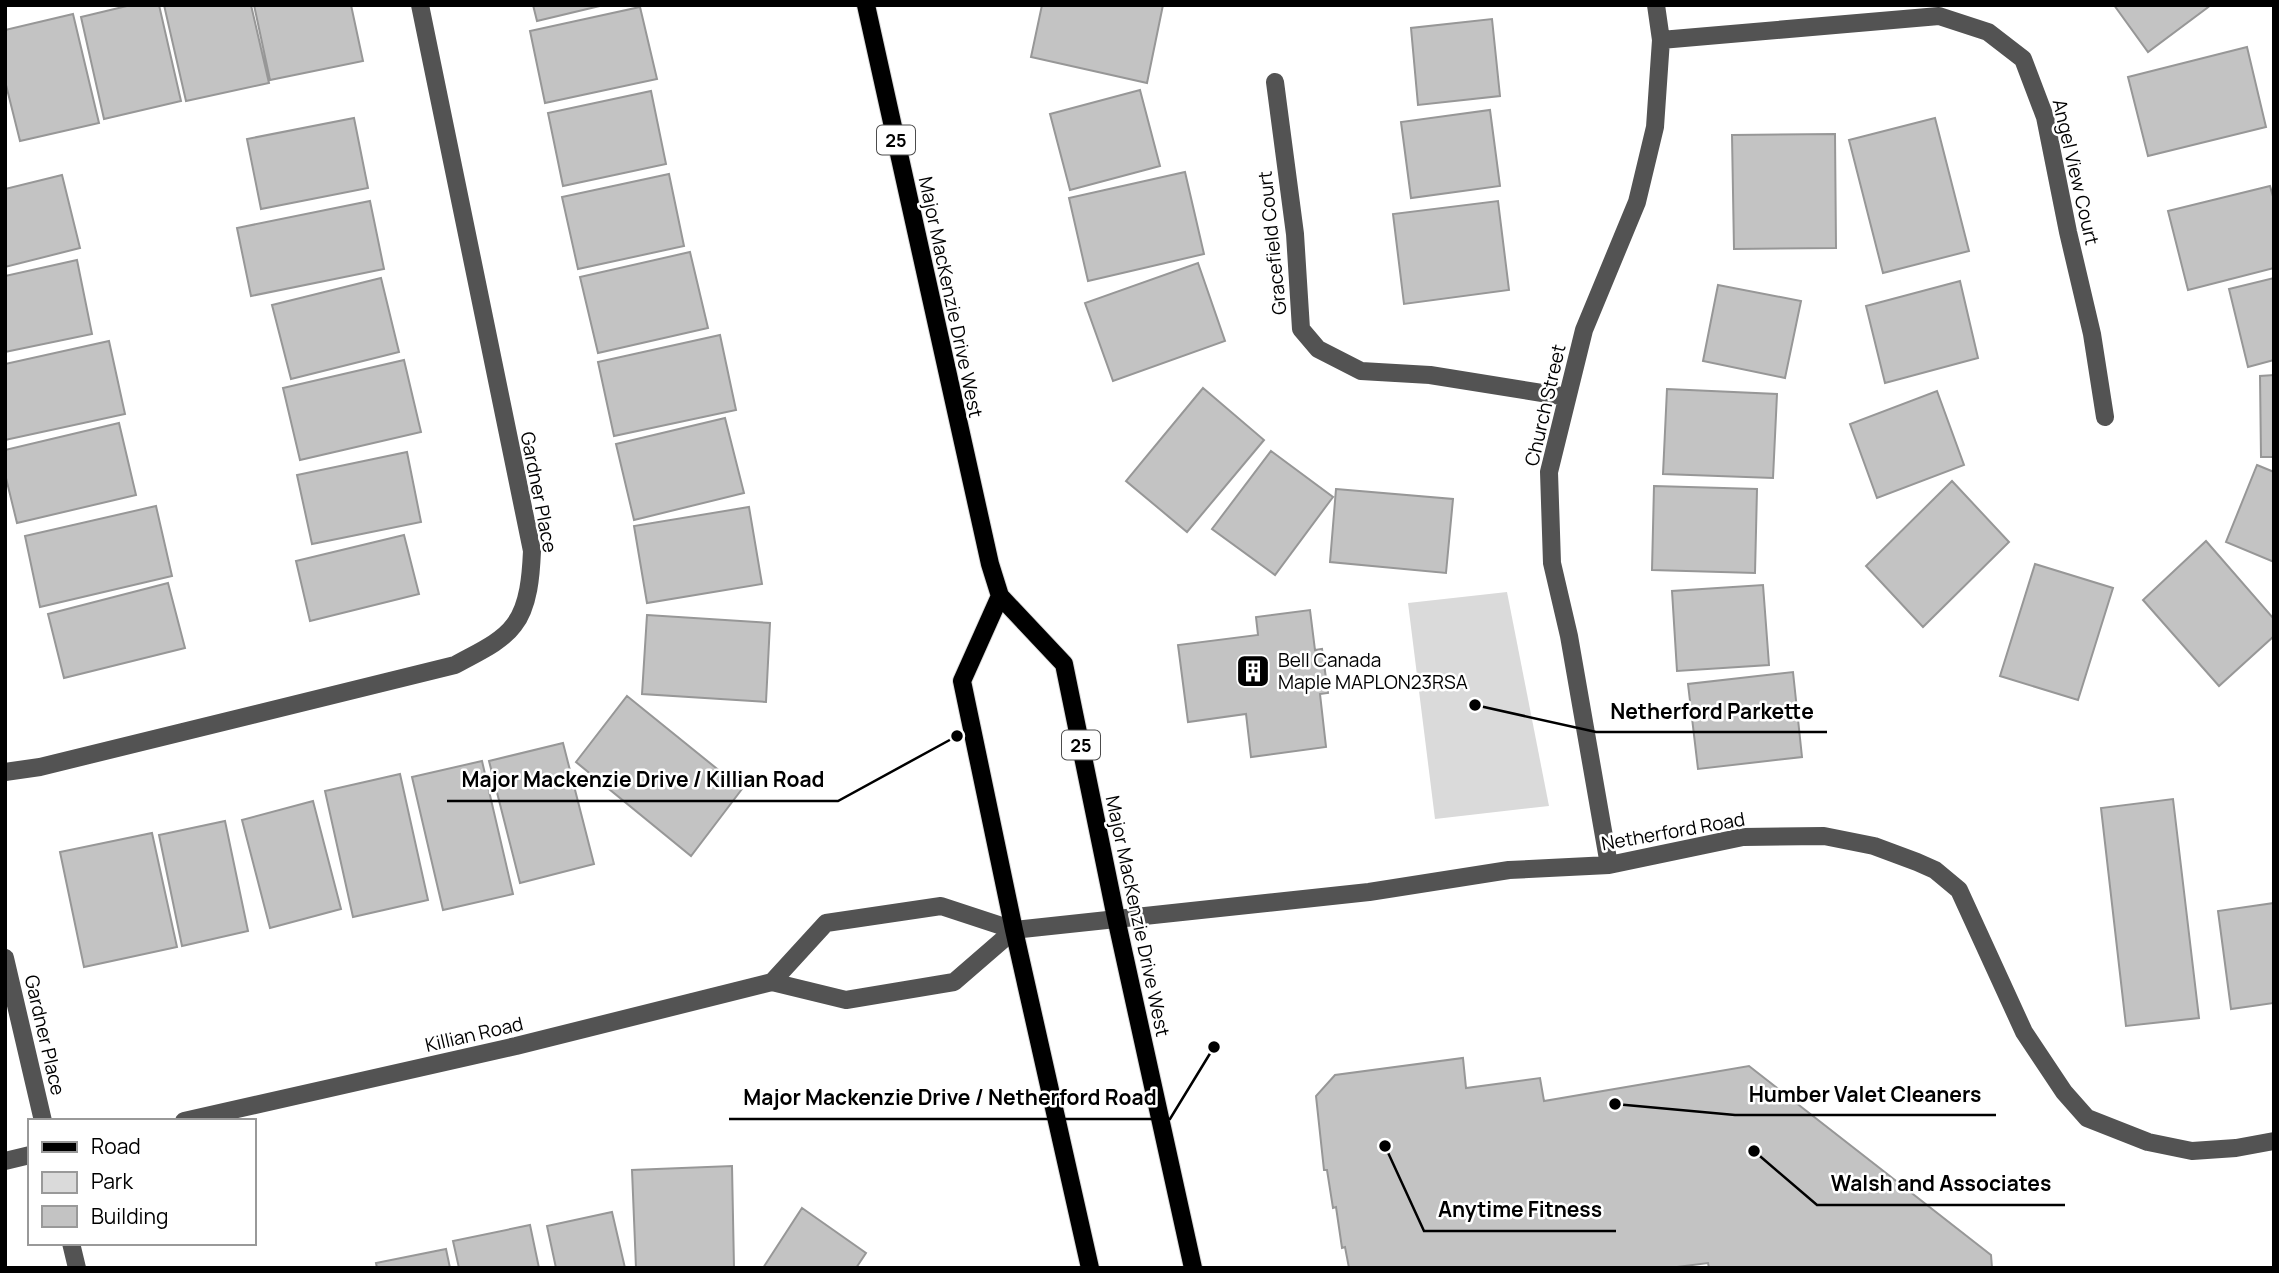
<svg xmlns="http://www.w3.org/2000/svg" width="2279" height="1273" font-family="Manrope,sans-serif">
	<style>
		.green { fill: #dadada }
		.building { fill: #c3c3c3; stroke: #979797; stroke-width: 2 }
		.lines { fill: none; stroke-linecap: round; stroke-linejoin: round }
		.major-casing { stroke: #dbdbdb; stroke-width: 20 }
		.minor { stroke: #535353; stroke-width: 18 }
		.major { stroke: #000; stroke-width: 18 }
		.labels { text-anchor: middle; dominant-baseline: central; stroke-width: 5; stroke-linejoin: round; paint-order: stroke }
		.shield { fill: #fff; stroke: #4c4c4c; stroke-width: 2 }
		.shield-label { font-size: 18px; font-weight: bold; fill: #000 }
		.street-label { font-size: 19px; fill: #000; stroke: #fff }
		.poi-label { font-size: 19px; fill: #000; stroke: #fff; text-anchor: start }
		.leader { fill: none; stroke: #000; stroke-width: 2.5 }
		.callout-dot { fill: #000; stroke: #fff; stroke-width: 2.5 }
		.callout-label { font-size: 21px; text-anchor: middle; font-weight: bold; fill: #000; stroke: #fff; stroke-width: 5; stroke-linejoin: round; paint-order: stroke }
	</style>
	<rect width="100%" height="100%" fill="#fff"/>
	<path class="green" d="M 1507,592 L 1549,806 L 1435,819 L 1408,603 Z"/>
	<path class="building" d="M 131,5 L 159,5 L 181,101 L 104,119 L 81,17 Z
		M 164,5 L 251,5 L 269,83 L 186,101 Z
		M 254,5 L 351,5 L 363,61 L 270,80 Z
		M 533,5 L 604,5 L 537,21 Z
		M 1042,5 L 1163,5 L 1147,83 L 1031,57 Z
		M 2114,5 L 2211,5 L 2148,52 Z
		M 640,7 L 657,79 L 545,103 L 530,31 Z
		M 73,14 L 99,123 L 20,141 L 5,81 L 5,30 Z
		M 1492,19 L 1500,96 L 1418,105 L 1411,28 Z
		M 2247,47 L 2266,127 L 2148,156 L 2128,77 Z
		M 1140,90 L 1160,166 L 1070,190 L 1050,114 Z
		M 651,91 L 666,164 L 563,186 L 548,113 Z
		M 1490,110 L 1500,186 L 1411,198 L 1401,122 Z
		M 354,118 L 368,188 L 261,209 L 247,139 Z
		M 1935,118 L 1969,251 L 1883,273 L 1849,140 Z
		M 1835,134 L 1836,248 L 1734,249 L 1732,135 Z
		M 1185,172 L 1204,254 L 1088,281 L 1069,198 Z
		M 669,174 L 684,246 L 578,269 L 562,197 Z
		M 62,175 L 80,248 L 5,267 L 5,189 Z
		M 2270,186 L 2274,200 L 2274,268 L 2188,290 L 2168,211 Z
		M 370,201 L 384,269 L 251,296 L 237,228 Z
		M 1498,201 L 1509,290 L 1404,304 L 1393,214 Z
		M 690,252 L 708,328 L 598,353 L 580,277 Z
		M 77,260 L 92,334 L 5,352 L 5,276 Z
		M 1198,263 L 1225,341 L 1113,381 L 1085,303 Z
		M 381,278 L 399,352 L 291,379 L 272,305 Z
		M 2274,278 L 2274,360 L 2248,367 L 2229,289 Z
		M 1960,281 L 1978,358 L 1885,383 L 1866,306 Z
		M 1718,285 L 1801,301 L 1785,378 L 1703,361 Z
		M 720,335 L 736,410 L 614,436 L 598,362 Z
		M 109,341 L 125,414 L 5,440 L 5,364 Z
		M 404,360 L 421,432 L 300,460 L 283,388 Z
		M 2274,375 L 2274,457 L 2261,457 L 2260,376 Z
		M 1203,388 L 1264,440 L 1187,532 L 1126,481 Z
		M 1667,389 L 1777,394 L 1773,478 L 1663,474 Z
		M 1937,391 L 1964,465 L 1877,498 L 1850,424 Z
		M 725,418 L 744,493 L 634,520 L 616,444 Z
		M 119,423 L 136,495 L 17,523 L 5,474 L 5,450 Z
		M 1271,451 L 1333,497 L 1275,575 L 1212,529 Z
		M 407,452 L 421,522 L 312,544 L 297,475 Z
		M 2257,465 L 2274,472 L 2274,562 L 2226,542 Z
		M 1952,481 L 2009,542 L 1923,627 L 1866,566 Z
		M 1654,486 L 1757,489 L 1755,573 L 1652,570 Z
		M 1336,489 L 1453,499 L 1446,573 L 1330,562 Z
		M 156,506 L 172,576 L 40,607 L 25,536 Z
		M 749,507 L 762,584 L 647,603 L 634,526 Z
		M 404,535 L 419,594 L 310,621 L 296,561 Z
		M 2206,541 L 2274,619 L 2274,636 L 2219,686 L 2143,600 Z
		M 2035,564 L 2113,588 L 2078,700 L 2000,676 Z
		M 168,583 L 185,648 L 64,678 L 48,614 Z
		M 1763,585 L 1769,665 L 1677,671 L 1672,591 Z
		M 1310,610 L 1315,650 L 1322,649 L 1328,693 L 1320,694 L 1326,747 L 1251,757 L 1246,714 L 1188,722 L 1178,645 L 1258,635 L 1256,617 Z
		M 647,615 L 770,623 L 766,702 L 642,694 Z
		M 1793,672 L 1802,757 L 1698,769 L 1688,684 Z
		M 627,696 L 742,789 L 691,856 L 576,762 Z
		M 563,743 L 594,864 L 520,883 L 489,761 Z
		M 482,761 L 513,894 L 443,910 L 412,777 Z
		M 400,774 L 428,900 L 353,917 L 325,791 Z
		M 2173,799 L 2199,1018 L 2126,1026 L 2101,808 Z
		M 313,801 L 341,909 L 270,928 L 242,820 Z
		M 225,821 L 248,931 L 182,946 L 159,835 Z
		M 152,833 L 177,947 L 84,967 L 60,852 Z
		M 2274,903 L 2274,1003 L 2231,1009 L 2218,911 Z
		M 1463,1058 L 1466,1088 L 1540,1078 L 1544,1101 L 1749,1066 L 1991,1255 L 1992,1268 L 1709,1268 L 1708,1263 L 1669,1268 L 1349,1268 L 1345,1247 L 1342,1248 L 1336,1207 L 1333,1208 L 1327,1170 L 1324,1170 L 1316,1096 L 1335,1075 Z
		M 732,1166 L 734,1268 L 636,1268 L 632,1170 Z
		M 802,1208 L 866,1253 L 856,1268 L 763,1268 Z
		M 612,1212 L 625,1268 L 556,1268 L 547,1226 Z
		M 530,1225 L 539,1268 L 459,1268 L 453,1241 Z
		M 446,1249 L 450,1268 L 377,1268 L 376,1263 Z"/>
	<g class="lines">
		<g class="major-casing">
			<path id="major" d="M 866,5 L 990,564 L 1000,596 L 1064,664 L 1116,918 L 1193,1268
				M 1000,596 L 962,681 L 1014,930 L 1090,1268"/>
		</g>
		<path class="minor" d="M 1661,40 L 1939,16 L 1988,32 L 2023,59 L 2045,117 L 2068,232 L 2092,334 L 2105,417
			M 1275,82 L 1295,234 L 1301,329 L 1318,349 L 1361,371 L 1430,375 L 1567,397
			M 5,772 L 40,767 L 455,665 C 474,654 501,643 514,625 C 529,606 531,574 532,551 L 420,5
			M 1609,865 L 1569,636 L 1552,563 L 1549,472 L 1584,330 L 1637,202 L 1655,127 L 1661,40 L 1656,5
			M 5,958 L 43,1121
			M 772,982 L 826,923 L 941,906 L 1014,930 L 1369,892 L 1509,870 L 1609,865 L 1743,837 L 1824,836 L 1874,846 L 1917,862 L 1935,870 L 1959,890 L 2024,1032 L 2064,1092 L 2087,1118 L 2148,1142 L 2192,1151 L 2236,1148 L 2274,1141
			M 184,1121 L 516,1046 L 772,982 L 846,1000 L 954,982 L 1014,930
			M 5,1161 L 30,1155
			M 71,1243 L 77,1268"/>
		<use href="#major" class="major"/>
	</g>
	<defs>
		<g id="building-square" transform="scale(1.75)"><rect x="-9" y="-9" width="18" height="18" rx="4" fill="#000" stroke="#fff"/><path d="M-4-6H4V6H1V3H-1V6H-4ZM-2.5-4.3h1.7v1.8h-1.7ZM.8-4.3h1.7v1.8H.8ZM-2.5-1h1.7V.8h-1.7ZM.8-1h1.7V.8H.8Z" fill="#fff"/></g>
	</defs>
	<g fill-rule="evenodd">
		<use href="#building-square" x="1253" y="671"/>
	</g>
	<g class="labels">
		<g class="shield">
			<rect x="877" y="125.5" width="38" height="29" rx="5"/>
			<rect x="1062" y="730.5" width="38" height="29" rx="5"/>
		</g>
		<g class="shield-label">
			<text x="896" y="140">25</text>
			<text x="1081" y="745">25</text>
		</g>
		<g class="street-label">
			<text transform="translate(2076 172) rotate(77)">Angel View Court</text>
			<text transform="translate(1272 243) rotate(-96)">Gracefield Court</text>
			<text transform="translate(951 297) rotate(78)">Major MacKenzie Drive West</text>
			<text transform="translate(1545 405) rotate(-77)">Church Street</text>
			<text transform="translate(539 492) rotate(79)">Gardner Place</text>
			<text transform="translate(1673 831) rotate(-10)">Netherford Road</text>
			<text transform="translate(1138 916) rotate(78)">Major MacKenzie Drive West</text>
			<text transform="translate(474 1034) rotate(-13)">Killian Road</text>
			<text transform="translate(45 1035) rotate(77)">Gardner Place</text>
		</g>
		<g class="poi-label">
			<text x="1278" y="660">Bell Canada<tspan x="1278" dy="22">Maple MAPLON23RSA</tspan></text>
		</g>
	</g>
	<path class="leader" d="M1475 705L1596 732H1827M957 736L838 801H447M1615 1104L1735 1115H1996M1214 1047L1170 1119H729M1754 1151L1817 1205H2065M1385 1146L1424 1231H1616"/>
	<g class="callout-dot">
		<circle cx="1475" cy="705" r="7"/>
		<circle cx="957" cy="736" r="7"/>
		<circle cx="1615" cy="1104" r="7"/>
		<circle cx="1214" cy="1047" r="7"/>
		<circle cx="1754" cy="1151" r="7"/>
		<circle cx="1385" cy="1146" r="7"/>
	</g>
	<g class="callout-label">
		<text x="1712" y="719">Netherford Parkette</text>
		<text x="643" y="787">Major Mackenzie Drive / Killian Road</text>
		<text x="1865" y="1102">Humber Valet Cleaners</text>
		<text x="950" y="1105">Major Mackenzie Drive / Netherford Road</text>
		<text x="1941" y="1191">Walsh and Associates</text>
		<text x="1520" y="1217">Anytime Fitness</text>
	</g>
	<rect width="2279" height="1273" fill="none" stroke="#000000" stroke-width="14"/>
	<rect x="28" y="1119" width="228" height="126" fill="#ffffff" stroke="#999999" stroke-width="2"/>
	<rect x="42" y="1142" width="35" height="10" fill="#000000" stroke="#999999" stroke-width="2"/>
	<text x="91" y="1154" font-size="21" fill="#000000">Road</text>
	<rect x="42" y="1172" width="35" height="21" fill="#dadada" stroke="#999999" stroke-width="2"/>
	<text x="91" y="1189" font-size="21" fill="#000000">Park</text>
	<rect x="42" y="1206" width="35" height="21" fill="#c3c3c3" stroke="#999999" stroke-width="2"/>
	<text x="91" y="1224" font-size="21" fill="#000000">Building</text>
</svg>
